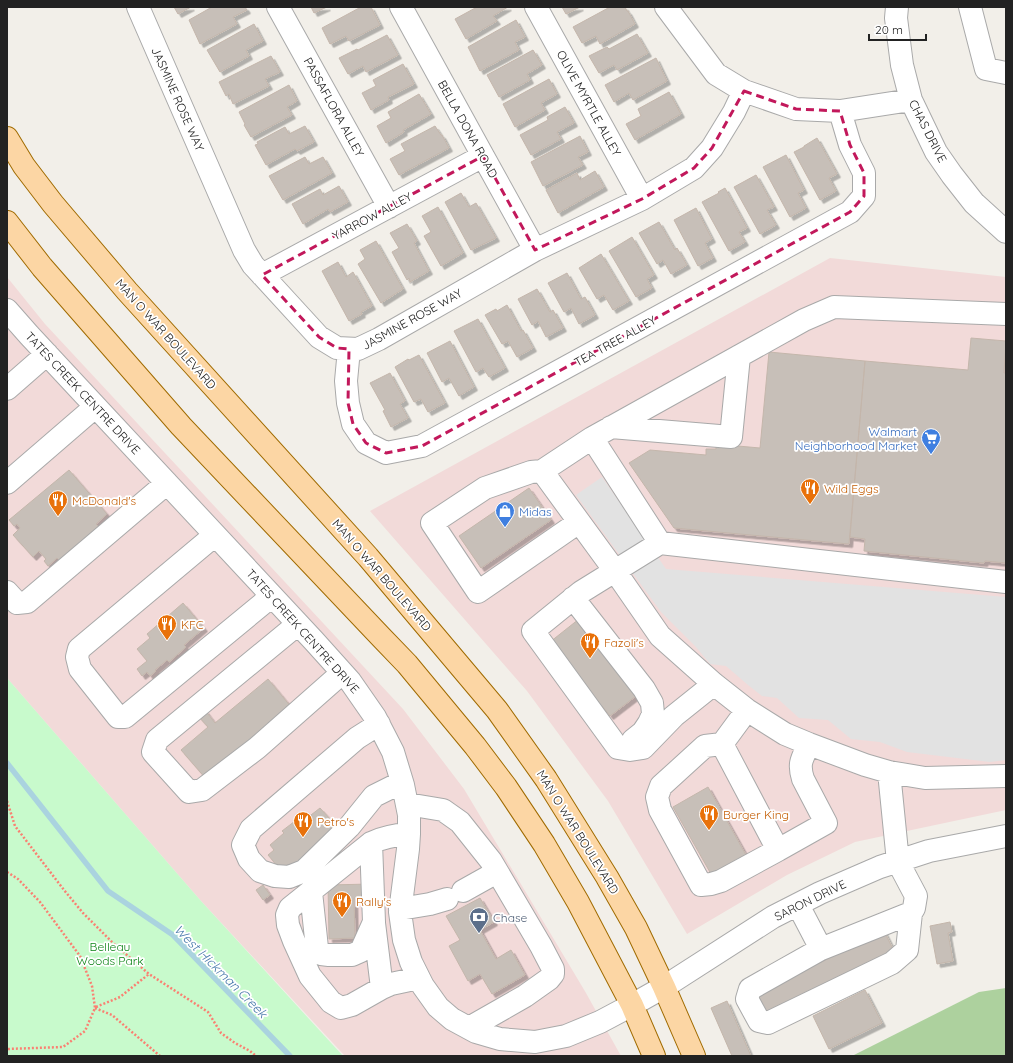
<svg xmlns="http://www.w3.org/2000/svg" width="1013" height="1063" font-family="Quicksand,sans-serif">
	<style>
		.commercial { fill: #f2dad9 }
		.forest { fill: #add19e }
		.park { fill: #c8facc }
		.parking { fill: #e2e2e2 }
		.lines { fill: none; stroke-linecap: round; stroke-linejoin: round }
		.stream { stroke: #aad3df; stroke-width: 5.5 }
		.building { fill: #c7bfb8; stroke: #c4b6ab; filter: url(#shadow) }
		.minor-casing { stroke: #a9a9a9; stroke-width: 24 }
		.major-casing { stroke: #a06b00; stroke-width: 24 }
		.path { stroke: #fa8072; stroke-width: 2.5; stroke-dasharray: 2 2; stroke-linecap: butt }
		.minor { stroke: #fff; stroke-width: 22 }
		.major { stroke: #fcd6a4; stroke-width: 22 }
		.marked { fill: none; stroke: #c2185b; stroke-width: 3; stroke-dasharray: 8 5; stroke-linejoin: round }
		.labels { text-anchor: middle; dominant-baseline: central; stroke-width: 3.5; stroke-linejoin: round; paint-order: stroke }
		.street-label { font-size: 12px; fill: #222; stroke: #fff }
		.shop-label { font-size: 12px; fill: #366cbe; stroke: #fff; text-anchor: end }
		.food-label { font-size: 12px; fill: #c56008; stroke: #fff; text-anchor: start }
		.service-label { font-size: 12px; fill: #4e5e75; stroke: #fff; text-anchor: start }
		.park-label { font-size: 12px; fill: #0c8416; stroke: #fff }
		.water-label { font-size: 13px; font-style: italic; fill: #4a7aab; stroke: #fff }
	</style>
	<defs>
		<filter id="shadow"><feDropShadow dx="3.5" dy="3.5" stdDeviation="0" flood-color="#0004"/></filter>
	</defs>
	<rect width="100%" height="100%" fill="#f2efe9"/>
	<path class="commercial" d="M 830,258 L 1006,277 L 1006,810 L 855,842 L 787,875 L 687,934 L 608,801 L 527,691 L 370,511 Z
		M 7,277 L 45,324 L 403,709 L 464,789 L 586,993 L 621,1056 L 345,1056 L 201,901 L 7,678 Z"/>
	<path class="forest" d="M 1006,988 L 1006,1056 L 852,1056 L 979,992 Z"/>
	<path class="park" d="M 7,678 L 201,901 L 343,1056 L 7,1056 Z"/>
	<path class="parking" d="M 602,477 L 666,569 L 1006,597 L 1006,760 L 990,762 L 907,752 L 880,742 L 851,739 L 828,720 L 799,718 L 777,698 L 762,696 L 748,685 L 726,666 L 710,664 L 696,647 L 661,612 L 576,495 Z"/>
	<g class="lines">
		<path class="stream" d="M 7,763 L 108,891 L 173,935 L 290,1056"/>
	</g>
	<path class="building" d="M 174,7 L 191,7 L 178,14 Z
		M 212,7 L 245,7 L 247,10 L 233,17 L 237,24 L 200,44 L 189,20 Z
		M 311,7 L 327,7 L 314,13 Z
		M 361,7 L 371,7 L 380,25 L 349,41 L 346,36 L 330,44 L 322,28 Z
		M 477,7 L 508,7 L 493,16 L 497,21 L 466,39 L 455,19 Z
		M 562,7 L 580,7 L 566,14 Z
		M 610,7 L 625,7 L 627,11 L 628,11 L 635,24 L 600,44 L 596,36 L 582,43 L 573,27 Z
		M 516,20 L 525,37 L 515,42 L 519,50 L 480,71 L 468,47 Z
		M 254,24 L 263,41 L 246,50 L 249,56 L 220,72 L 207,50 Z
		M 637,34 L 648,53 L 617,70 L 614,65 L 599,73 L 589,56 L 607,47 L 609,49 Z
		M 387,35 L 398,55 L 366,72 L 363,66 L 348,74 L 339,58 L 357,49 L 358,50 Z
		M 533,50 L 542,65 L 527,74 L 530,80 L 499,97 L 487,75 Z
		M 271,56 L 280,72 L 265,79 L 269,86 L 233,104 L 229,94 L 226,96 L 219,82 Z
		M 656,58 L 667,81 L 633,100 L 629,93 L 614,102 L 605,85 Z
		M 403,64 L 414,84 L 388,97 L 389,100 L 371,110 L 362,93 L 376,86 L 373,80 Z
		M 549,79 L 557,94 L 541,103 L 545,110 L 515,127 L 503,104 Z
		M 289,85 L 297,101 L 287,107 L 292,115 L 251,137 L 244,125 L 245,124 L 239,112 Z
		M 669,92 L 681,114 L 635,140 L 626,124 L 641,116 L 638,109 Z
		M 419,94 L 431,114 L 403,130 L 404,132 L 386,143 L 377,126 L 391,118 L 388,112 Z
		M 565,107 L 574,123 L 557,132 L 561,139 L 531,155 L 520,135 L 548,120 L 547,117 Z
		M 305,126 L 314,142 L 297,151 L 295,149 L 266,165 L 255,145 L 258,144 L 257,142 L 285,127 L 289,134 Z
		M 435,126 L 441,135 L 442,135 L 449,148 L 399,175 L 390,159 L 405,151 L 401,144 Z
		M 580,136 L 588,152 L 578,157 L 583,165 L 543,186 L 531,162 Z
		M 817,138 L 837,174 L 829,178 L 836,191 L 820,200 L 794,152 L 804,147 L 804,146 Z
		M 786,155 L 804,190 L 798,193 L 806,208 L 790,217 L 763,167 Z
		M 305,157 L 309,164 L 323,157 L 332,173 L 283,200 L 269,176 Z
		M 595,171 L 604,187 L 558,213 L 546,190 L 577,173 L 580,180 Z
		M 756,175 L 774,207 L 767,210 L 776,225 L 760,234 L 734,187 Z
		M 339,186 L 348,202 L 330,212 L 328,209 L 303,224 L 292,204 L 320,189 L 323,195 Z
		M 725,188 L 747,228 L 739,232 L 745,242 L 729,251 L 702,202 L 719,193 L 718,192 Z
		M 461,193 L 469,207 L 476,203 L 496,238 L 471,250 L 445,202 Z
		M 438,207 L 463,253 L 441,266 L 424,236 L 431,232 L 422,216 Z
		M 696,208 L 712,239 L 705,243 L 713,258 L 698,266 L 674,220 Z
		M 659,222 L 675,250 L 677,248 L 687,265 L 671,274 L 663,260 L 657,264 L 639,233 Z
		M 407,224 L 417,241 L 414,243 L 429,271 L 410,282 L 409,278 L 407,280 L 392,252 L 399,248 L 390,233 Z
		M 632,237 L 654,275 L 647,279 L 652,288 L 636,297 L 609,251 Z
		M 376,241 L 403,289 L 381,303 L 358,264 L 365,259 L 360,250 Z
		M 601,254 L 629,301 L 613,310 L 604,295 L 597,299 L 579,268 Z
		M 338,262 L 346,277 L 353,272 L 372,306 L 361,312 L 362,314 L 349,321 L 322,271 Z
		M 567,273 L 581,299 L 585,297 L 595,315 L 579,324 L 571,308 L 564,312 L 548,283 Z
		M 537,289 L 550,312 L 553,310 L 563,328 L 546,337 L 538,321 L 532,325 L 518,299 Z
		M 507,305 L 521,331 L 523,330 L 533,348 L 517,357 L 508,341 L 502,344 L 485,315 L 496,309 L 497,311 Z
		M 478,319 L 505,368 L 489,377 L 483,368 L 476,372 L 454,331 Z
		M 971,338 L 1006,341 L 1004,373 L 1006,373 L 1006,563 L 985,561 L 984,563 L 864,551 L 865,539 L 850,537 L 865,361 L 968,370 Z
		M 450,341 L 474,387 L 459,396 L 449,378 L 442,382 L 427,353 Z
		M 769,352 L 865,361 L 849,544 L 674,528 L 629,463 L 650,450 L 706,455 L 706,449 L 716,449 L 716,444 L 760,448 Z
		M 419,355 L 445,403 L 428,412 L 421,399 L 414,402 L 395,367 L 408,359 L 409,360 Z
		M 390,373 L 405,401 L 400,404 L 408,418 L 391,427 L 383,411 L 385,410 L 370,383 Z
		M 69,470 L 107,514 L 96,524 L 99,527 L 59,560 L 57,558 L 48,566 L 44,561 L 46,559 L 39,551 L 33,557 L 13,535 L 20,528 L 17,524 L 14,526 L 9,520 Z
		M 529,488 L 551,520 L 481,568 L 459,536 Z
		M 183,603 L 204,628 L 184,645 L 186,647 L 169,662 L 167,660 L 155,670 L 156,671 L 150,676 L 147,672 L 142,676 L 137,669 L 147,661 L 137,649 L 150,638 L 147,634 Z
		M 579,619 L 636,696 L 610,716 L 602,706 L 601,707 L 550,642 Z
		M 268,679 L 292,708 L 207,780 L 181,750 L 208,727 L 198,716 L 205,710 L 215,723 Z
		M 708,787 L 746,855 L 711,874 L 673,807 Z
		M 320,808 L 341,831 L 291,871 L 283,873 L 268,855 L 274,850 L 270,845 L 284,833 L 282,831 L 295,821 L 298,825 Z
		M 370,884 L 370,897 L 354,898 L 355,938 L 329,939 L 328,885 Z
		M 263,885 L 270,895 L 263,900 L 256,890 Z
		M 480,898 L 494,922 L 480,930 L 496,959 L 511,950 L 525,975 L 492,994 L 480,974 L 468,981 L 449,946 L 460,940 L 446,916 Z
		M 950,922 L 952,932 L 948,933 L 953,961 L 937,964 L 930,926 Z
		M 884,931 L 894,951 L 761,1017 L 751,997 Z
		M 865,990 L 882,1023 L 829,1049 L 813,1016 Z
		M 727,1001 L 751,1056 L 732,1056 L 711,1008 Z"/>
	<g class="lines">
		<g class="minor-casing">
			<path id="minor" d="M 138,7 L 244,250 L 253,265 L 319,337 L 337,348 L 358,349 L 379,339 L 535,250 L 642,199 L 694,168 L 712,148 L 734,112 L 744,91
				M 278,7 L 389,207
				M 401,7 L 483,156 L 535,250
				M 536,7 L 642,199
				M 666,7 L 716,74 L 744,91 L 796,109 L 840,111 L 911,100
				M 897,7 L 896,18 L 902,65 L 911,100 L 936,152 L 952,175 L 974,203 L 1006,232
				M 970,7 L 986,69 L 1006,73
				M 262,275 L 483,156
				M 7,310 L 29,335 L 314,641 L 350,681 L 375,717 L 393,752 L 403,785 L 409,815 L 409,834 L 408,849 L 400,912 L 404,940 L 411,962 L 423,986 L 438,1007 L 452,1019 L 476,1032 L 500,1039 L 535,1042 L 566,1036 L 600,1022 L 632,1005 L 664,987 L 773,917 L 820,893 L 880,867 L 929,851 L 1006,836
				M 349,349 L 346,381 L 348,403 L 353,424 L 366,443 L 386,453 L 422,446 L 850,212 L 864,196 L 864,173 L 850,145 L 840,111
				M 7,389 L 47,354
				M 611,427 L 731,437 L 739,356
				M 592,438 L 660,543 L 1006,582
				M 542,471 L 592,438 L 804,320 L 834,307 L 1006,314
				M 7,483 L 95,407
				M 579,522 L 478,592 L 432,523 L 485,488 L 531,472 L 542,471 L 615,571 L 660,636 L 714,684 L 747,710 L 785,734 L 809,744 L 865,765 L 889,772 L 925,778 L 1006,776
				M 215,535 L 79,649 L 77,657 L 80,669 L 118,717 L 125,717 L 272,596
				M 660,543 L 581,592 L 533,631 L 618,748 L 630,750 L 643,748 L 674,716 L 714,684
				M 7,592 L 17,603 L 27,602 L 167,483
				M 573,598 L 644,689 L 652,703 L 653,714 L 649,723 L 643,732 L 633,740
				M 298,624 L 157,740 L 153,752 L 189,792 L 202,790 L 257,748 L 342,673
				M 747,710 L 722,744 L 778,850 L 826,823 L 803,779 C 798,763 802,759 809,744
				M 379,724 L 357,738 L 251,829 L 243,845 L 249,859 L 260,871 L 275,876 L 289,877 L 304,871 L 349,827 L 374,796 L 402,782
				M 722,744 L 705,746 L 661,786 L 657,797 L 660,810 L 701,885 L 711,884 L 721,881 L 778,850
				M 407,804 L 443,810 L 460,822 L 491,861 L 541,946 L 553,969 L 553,974 L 549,979 L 525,996 L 469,1028
				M 409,834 C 395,835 383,837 371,843 L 290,908 L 287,915 L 288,925 L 294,941 L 310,976 L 331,1002 L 341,1008 L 352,1005 L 382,988 L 391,984 L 419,978
				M 463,891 L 497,872
				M 311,892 L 317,948 L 321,954 L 329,955 L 352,955 L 361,951 L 374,922 L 371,843
				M 798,905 L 821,949 L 911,913 L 914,908 L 916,896 L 898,862 L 889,772
				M 400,909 L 430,904 L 447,899
				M 374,923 L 382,988
				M 821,949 L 750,989 L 747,999 L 759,1021 L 768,1023 L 892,963 L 907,950 L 911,913"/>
		</g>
		<g class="major-casing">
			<path id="major" d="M 7,138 L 24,166 L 53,204 L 127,291 L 368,557 L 497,710 L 546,779 L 607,877 L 636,928 L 664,987 L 694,1056
				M 7,222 L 42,267 L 181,426 L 381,637 L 407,664 L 475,746 L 506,787 L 544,844 L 578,902 L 632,1005 L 654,1056"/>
		</g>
		<path class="path" d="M 7,801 L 15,826 L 64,890 L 83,913 L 113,943 L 149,974 L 208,1012 L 221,1033 L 235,1043 L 250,1051 L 256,1056
			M 7,872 L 18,879 L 40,902 L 80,956 L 92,986 L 95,1008 L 85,1031 L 63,1047 L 7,1049
			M 96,1007 L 120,997 L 149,974
			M 95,1008 L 112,1015 L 160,1056"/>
		<use href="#minor" class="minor"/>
		<use href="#major" class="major"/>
	</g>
	<path class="marked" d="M 744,91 L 796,109 L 840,111 L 850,145 L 864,173 L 864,196 L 850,212 L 422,446 L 386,453 L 366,443 L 353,424 L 348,403 L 349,349 L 337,348 L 319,337 L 262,275 L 483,156 L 535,250 L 642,199 L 694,168 L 712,148 Z"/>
	<defs>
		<g id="supermarket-pin" transform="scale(1)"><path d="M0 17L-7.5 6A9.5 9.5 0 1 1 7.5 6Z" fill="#3f7fe0" stroke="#fff"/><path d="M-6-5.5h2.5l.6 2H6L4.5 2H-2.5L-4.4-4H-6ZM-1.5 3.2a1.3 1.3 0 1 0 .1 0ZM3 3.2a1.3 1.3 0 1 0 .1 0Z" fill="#fff"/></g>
		<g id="restaurant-pin" transform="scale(1)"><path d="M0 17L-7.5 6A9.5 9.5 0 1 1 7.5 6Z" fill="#e8710a" stroke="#fff"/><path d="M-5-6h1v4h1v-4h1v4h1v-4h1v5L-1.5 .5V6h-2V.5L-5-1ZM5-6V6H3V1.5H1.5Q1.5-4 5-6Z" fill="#fff"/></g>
		<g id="shop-pin" transform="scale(1)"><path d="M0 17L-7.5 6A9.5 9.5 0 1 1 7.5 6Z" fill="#3f7fe0" stroke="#fff"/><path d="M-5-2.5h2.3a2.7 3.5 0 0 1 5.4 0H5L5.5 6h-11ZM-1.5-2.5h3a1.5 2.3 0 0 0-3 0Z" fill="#fff"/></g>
		<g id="bank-pin" transform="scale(1)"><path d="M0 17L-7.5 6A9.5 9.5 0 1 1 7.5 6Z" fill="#5c6f8a" stroke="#fff"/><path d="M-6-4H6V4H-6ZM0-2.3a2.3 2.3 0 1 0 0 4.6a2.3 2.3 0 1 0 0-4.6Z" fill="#fff"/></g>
	</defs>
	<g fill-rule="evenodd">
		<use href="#supermarket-pin" x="931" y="438"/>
		<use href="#restaurant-pin" x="810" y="488"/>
		<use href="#restaurant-pin" x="58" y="500"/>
		<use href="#shop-pin" x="505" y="511"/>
		<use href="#restaurant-pin" x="167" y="624"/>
		<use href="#restaurant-pin" x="590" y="642"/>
		<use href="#restaurant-pin" x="709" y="814"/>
		<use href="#restaurant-pin" x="303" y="821"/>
		<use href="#restaurant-pin" x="342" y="901"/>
		<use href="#bank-pin" x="479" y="917"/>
	</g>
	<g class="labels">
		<g class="street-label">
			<text transform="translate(178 99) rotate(66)">JASMINE ROSE WAY</text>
			<text transform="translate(589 103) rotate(61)">OLIVE MYRTLE ALLEY</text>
			<text transform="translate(334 107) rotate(61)">PASSAFLORA ALLEY</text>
			<text transform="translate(468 129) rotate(61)">BELLA DONA ROAD</text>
			<text transform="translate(928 131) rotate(63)">CHAS DRIVE</text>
			<text transform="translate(372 216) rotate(-28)">YARROW ALLEY</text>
			<text transform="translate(412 319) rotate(-29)">JASMINE ROSE WAY</text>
			<text transform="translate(166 334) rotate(48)">MAN O WAR BOULEVARD</text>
			<text transform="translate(615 341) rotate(-29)">TEA TREE ALLEY</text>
			<text transform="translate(83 393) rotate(47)">TATES CREEK CENTRE DRIVE</text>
			<text transform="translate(382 575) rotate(49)">MAN O WAR BOULEVARD</text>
			<text transform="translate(303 631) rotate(48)">TATES CREEK CENTRE DRIVE</text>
			<text transform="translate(578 832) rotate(58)">MAN O WAR BOULEVARD</text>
			<text transform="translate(810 900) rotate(-26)">SARON DRIVE</text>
		</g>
		<g class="shop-label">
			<text x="917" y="431">Walmart<tspan x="917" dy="14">Neighborhood Market</tspan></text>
			<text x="519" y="511" text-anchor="start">Midas</text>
		</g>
		<g class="food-label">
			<text x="824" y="488">Wild Eggs</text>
			<text x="72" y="500">McDonald's</text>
			<text x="181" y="624">KFC</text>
			<text x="604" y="642">Fazoli's</text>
			<text x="723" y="814">Burger King</text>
			<text x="317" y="821">Petro's</text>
			<text x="356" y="901">Rally's</text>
		</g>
		<g class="service-label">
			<text x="493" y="917">Chase</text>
		</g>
		<g class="park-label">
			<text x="110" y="946">Belleau<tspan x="110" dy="14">Woods Park</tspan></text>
		</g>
		<g class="water-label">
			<text transform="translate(221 971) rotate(45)">West Hickman Creek</text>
		</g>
	</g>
	<rect width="1013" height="1063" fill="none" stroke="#222222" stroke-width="16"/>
	<path d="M869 34v6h57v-6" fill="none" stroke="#222222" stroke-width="2"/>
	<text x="875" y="34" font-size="12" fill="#222222" stroke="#ffffff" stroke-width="3" paint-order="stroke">20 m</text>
</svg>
